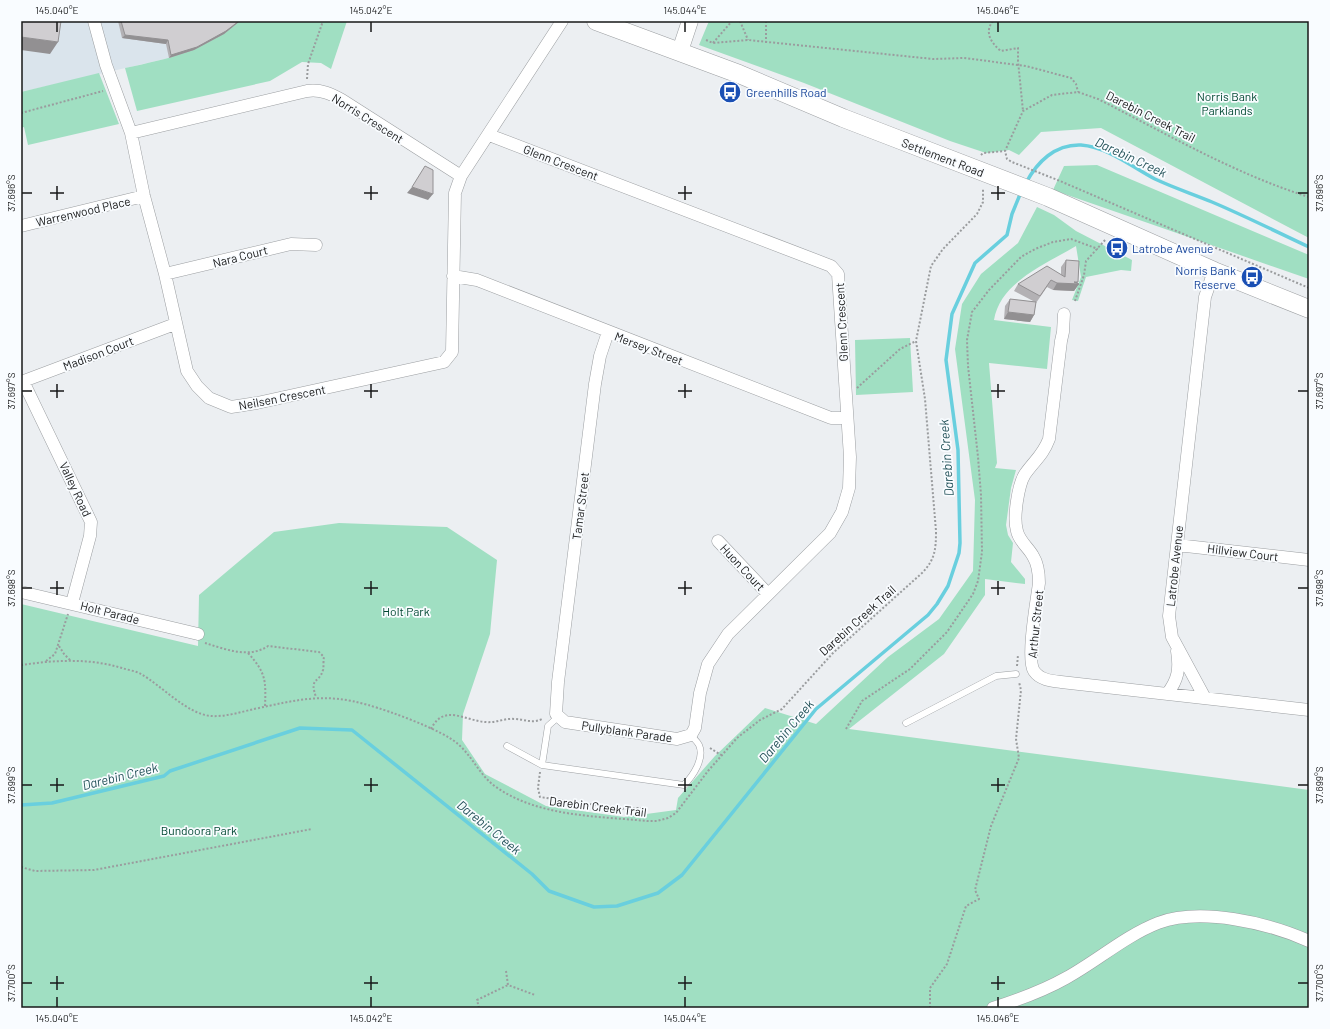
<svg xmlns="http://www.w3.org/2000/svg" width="1330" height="1029" font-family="Barlow,sans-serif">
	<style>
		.built { fill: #dae4ec }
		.green { fill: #a0dfc2 }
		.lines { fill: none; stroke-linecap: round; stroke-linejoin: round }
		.stream { stroke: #69cfde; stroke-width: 3.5 }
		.lane-casing { stroke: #9c9fa2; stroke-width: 7 }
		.street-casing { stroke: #9c9fa2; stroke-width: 13 }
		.secondary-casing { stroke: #9c9fa2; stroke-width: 17 }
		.primary-casing { stroke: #9c9fa2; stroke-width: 19 }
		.path { stroke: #9a9c9e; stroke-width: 2; stroke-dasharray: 2 2; stroke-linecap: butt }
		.lane { stroke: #fff; stroke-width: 6 }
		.street { stroke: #fff; stroke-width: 12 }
		.secondary { stroke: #fff; stroke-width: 16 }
		.primary { stroke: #fff; stroke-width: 18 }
		.wall { fill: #b3b1b4 }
		.shaded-wall { fill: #929092 }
		.building { fill: #d0ced1; stroke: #929092 }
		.ticks { fill: none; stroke: #171819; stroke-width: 1.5 }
		.labels { text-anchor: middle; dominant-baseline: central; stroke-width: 3.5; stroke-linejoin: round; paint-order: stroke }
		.transit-label { font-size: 12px; fill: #164399; stroke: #f9fcff; text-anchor: start }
		.park-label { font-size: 12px; fill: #004832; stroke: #f9fcff }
		.street-label { font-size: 12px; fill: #171819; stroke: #f9fcff }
		.water-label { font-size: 13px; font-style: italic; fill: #245259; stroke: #f9fcff }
		.neatline { fill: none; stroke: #171819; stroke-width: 1.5 }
		.ticks-label { font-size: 10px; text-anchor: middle; fill: #171819 }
	</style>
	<rect width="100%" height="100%" fill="#eceff2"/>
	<path class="built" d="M 21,21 L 240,21 L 224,34 L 194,50 L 169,58 L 21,92 Z"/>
	<path class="green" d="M 240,21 L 347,21 L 331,69 L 321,63 L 302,62 L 270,81 L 137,111 L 125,68 C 172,58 201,52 240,21 Z
		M 709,21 L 1309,21 L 1309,238 L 1101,128 L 1041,132 L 1019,155 L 1009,150 L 986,153 L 950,141 L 804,83 L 699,45 Z
		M 99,73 L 119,124 L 28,145 L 24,127 L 21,128 L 21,92 Z
		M 1097,165 L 1309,255 L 1309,279 L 1053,190 L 1064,166 Z
		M 1037,207 L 1054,215 L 1076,231 L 1132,260 L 1131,271 L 1121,270 L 1086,277 L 1078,301 L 1072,300 L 1081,277 L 1076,246 C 1046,264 1000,282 994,320 L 1051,327 L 1047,369 L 989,363 L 997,463 L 995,468 L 1016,470 L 1011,488 L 1006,525 L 1008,535 L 1013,543 L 1011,562 L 1025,579 L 1025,584 L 985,579 L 985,595 L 944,654 L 849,729 L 1309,790 L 1309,1008 L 21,1008 L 21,604 L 198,646 L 199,595 L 274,532 L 339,523 L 447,527 L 497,560 L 490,634 L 463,714 L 462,740 L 485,774 L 546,806 L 624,817 L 676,810 L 678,798 L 715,756 L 765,708 L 816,724 L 888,657 L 939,619 L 973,571 L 975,500 L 955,349 L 962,304 L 981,274 L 1018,243 Z
		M 910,338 L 913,392 L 856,395 L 855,340 Z"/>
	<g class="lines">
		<path class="stream" d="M 1026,183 C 1037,162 1055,144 1081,145 C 1108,147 1132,167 1155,179 C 1174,188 1193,194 1212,202 C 1245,216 1277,232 1309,247
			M 21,805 L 52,803 L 164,776 L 170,771 L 300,728 L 352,730 L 532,874 L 549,891 L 594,907 L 617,906 L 658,893 L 682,875 L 816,709 L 928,615 L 937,604 L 948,586 L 959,553 L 960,543 L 958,450 L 946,360 L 952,314 L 975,263 L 1007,235 L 1012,214 L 1021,192"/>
		<g class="lane-casing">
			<path id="lane" d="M 906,723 L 996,676 L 1016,674
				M 507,746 L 542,765 L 684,785 C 693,776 705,758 699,745 C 697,741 693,738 691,735
				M 542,765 L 548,726 L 558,717"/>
		</g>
		<g class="street-casing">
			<path id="street" d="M 94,21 L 106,65 L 131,133 L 307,91 C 321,89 331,94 342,100 L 461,176 L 562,21
				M 131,133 L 144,196 L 165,274 L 187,371 L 197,386 L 209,398 L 231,407 L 257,403 L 444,362 L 452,352 L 455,193 L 461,176
				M 489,135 L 831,266 L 838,274 L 850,457 L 849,488 L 842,512 L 830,533 L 728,634 L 708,664 L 700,693 L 695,728 L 691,735 L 677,739 L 565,722 L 556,714 L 558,682 L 595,384 L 600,356 L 608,332
				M 21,226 L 144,196
				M 165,274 L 291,244 L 316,245
				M 453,276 L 477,280 L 831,418 L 846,418
				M 1064,314 L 1063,332 L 1061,341 L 1049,439 C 1043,455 1035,460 1025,474 C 1018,485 1013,518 1017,531 C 1019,541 1028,547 1033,556 C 1038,564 1039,574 1039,583 C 1037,599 1026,659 1034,671 C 1040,680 1052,681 1061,682 L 1309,710
				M 23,381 L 91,522 L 90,536 L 72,603
				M 21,382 L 175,324
				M 718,541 L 768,594
				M 1177,545 L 1309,560
				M 21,592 L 198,634
				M 1167,694 C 1178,680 1180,669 1177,651
				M 1205,698 L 1172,637 L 1169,616 L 1205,297 L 1214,271
				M 993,1008 C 1018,1000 1043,991 1066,978 C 1097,961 1125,936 1158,923 C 1201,907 1269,923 1309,941"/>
		</g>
		<g class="secondary-casing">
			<path id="secondary" d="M 680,51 L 690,21"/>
		</g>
		<g class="primary-casing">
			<path id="primary" d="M 596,21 L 739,74 L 843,118 L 1048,197 L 1214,271 L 1309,309"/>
		</g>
		<path class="path" d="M 740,21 L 748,40
			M 993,21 C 984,32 991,43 1001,51 L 1018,48 L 1018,61 L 1023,111
			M 706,40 L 713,43 L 748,40 L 933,59 L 964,58 L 1026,66 L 1071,78 L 1076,84 L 1078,92
			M 713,43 L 732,21
			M 766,43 L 766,21
			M 307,79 L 308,64 L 323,21
			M 21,113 L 103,91
			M 981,155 L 983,153 L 1005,151
			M 1309,197 C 1235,174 1167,134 1098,99 L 1078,92 L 1052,95 L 1023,111 L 1005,151 L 1007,159 L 1012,162 L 1060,181 L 1309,288
			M 1075,301 L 1084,275 L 1086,261 L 1106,239
			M 857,388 L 900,349 L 916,341
			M 205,643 C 225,649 249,659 268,646 L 319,652 L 324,657 C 323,661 324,666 323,670 C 319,684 309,677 316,697
			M 59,646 L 64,654 L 70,660
			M 248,653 C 266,673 266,680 265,707
			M 46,661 L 55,654 L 68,614
			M 21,665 C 55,660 89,658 122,668 C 128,670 136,671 141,674 C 162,686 187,714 211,716 C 225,717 241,712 254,709 C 297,700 324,692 368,705 C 390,711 442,730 458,744 C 473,757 480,776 496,787 C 539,817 597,816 647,821 L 657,821 L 668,818 L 676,813 L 708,771 L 737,738 L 760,720 L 782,709 L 833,653 L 922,573 C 935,560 936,549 936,531 L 925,399 L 916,341 L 931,266 L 943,249 L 977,214 L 983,202 L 983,188
			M 1017,666 L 1018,655
			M 431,729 C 444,703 465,721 486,722 C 496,723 505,718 514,719 C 524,719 532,724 542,719
			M 846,729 L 862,701 L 910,669 L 947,632 L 973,594 L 978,581 L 982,552 L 981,495 L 978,457 L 968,366 L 967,340 L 972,312 L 989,290 L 1021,257 L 1035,249 L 1053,242 L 1071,239 L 1098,249
			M 710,748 L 721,755
			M 540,772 L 538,788 L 540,797 L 633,810 L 634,808 L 641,808
			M 21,867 L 35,871 L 94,870 L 312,829
			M 506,971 L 508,985 L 535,995
			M 479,1008 L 477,1000 L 508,985
			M 930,1008 L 930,988 L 947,964 L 966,906 L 979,899 L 975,890 L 991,826 L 1019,758 L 1016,739 L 1021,690 L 1019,682"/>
		<use href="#lane" class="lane"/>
		<use href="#street" class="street"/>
		<use href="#secondary" class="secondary"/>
		<use href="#primary" class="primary"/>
	</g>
	<path class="wall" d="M 118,21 L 240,21 L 224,34 L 194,50 L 169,58 L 166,44 L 122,38 Z
		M 1066,260 L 1077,283 L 1079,284 L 1074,291 L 1053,290 L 1047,287 L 1036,303 L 1036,302 L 1034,315 L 1030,322 L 1004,319 L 1005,306 L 1010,299 L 1035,302 L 1014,291 L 1018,284 L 1061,274 L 1061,267 Z"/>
	<path class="shaded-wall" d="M 239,21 L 240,21 L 224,34 L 194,50 L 169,58 L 171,55 Z
		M 125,35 L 168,40 L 166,44 L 122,38 Z
		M 21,37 L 58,42 L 50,54 L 21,50 Z
		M 412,187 L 433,194 L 428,200 L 407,193 Z
		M 1074,282 L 1078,282 L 1076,284 L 1079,284 L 1074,291 L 1053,290 L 1057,283 Z
		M 1008,312 L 1034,315 L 1030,322 L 1004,319 Z"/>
	<path class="building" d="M 21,21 L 61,21 L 58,42 L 21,37 Z
		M 121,21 L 239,21 L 226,31 L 197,47 L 171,55 L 168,40 L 125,35 Z
		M 425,166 L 433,170 L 433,194 L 412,187 Z
		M 1066,260 L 1079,261 L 1078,282 L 1074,282 L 1079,284 L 1057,283 L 1051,280 L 1040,296 L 1018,284 L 1047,266 L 1065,277 Z
		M 1010,299 L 1036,302 L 1034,315 L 1008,312 Z"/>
	<path class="ticks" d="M 57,22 L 57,32M 371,22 L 371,32M 685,22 L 685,32M 998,22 L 998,32M 57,186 L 57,200M 371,186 L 371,200M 685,186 L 685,200M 998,186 L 998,200M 22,193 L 32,193M 50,193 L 64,193M 364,193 L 378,193M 678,193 L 692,193M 991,193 L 1005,193M 1298,193 L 1308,193M 57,384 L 57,398M 371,384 L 371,398M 685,384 L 685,398M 998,384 L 998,398M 22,391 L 32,391M 50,391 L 64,391M 364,391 L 378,391M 678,391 L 692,391M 991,391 L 1005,391M 1298,391 L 1308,391M 57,581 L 57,595M 371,581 L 371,595M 685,581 L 685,595M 998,581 L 998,595M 22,588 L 32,588M 50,588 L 64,588M 364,588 L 378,588M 678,588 L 692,588M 991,588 L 1005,588M 1298,588 L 1308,588M 57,778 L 57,792M 371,778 L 371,792M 685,778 L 685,792M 998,778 L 998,792M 22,785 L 32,785M 50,785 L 64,785M 364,785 L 378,785M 678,785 L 692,785M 991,785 L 1005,785M 1298,785 L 1308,785M 57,976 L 57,990M 371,976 L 371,990M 685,976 L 685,990M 998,976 L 998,990M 22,983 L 32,983M 50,983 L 64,983M 364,983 L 378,983M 678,983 L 692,983M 991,983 L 1005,983M 1298,983 L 1308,983M 57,997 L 57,1007M 371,997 L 371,1007M 685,997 L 685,1007M 998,997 L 998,1007"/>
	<defs>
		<g id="bus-disc" transform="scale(1.15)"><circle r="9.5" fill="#1a4fb4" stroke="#f9fcff"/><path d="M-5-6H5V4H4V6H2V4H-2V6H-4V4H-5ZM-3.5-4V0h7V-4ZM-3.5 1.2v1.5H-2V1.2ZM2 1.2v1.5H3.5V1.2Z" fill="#fff"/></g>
	</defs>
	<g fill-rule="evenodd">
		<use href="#bus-disc" x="730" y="92"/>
		<use href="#bus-disc" x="1117" y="248"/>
		<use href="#bus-disc" x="1252" y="277"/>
	</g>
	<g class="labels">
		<g class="transit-label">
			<text x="746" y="92">Greenhills Road</text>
			<text x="1132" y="248">Latrobe Avenue</text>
			<text x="1236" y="270" text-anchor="end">Norris Bank<tspan x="1236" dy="14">Reserve</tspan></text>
		</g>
		<g class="park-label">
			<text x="1227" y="96">Norris Bank<tspan x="1227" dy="14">Parklands</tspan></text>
			<text x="406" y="611">Holt Park</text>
			<text x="199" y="830">Bundoora Park</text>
		</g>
		<g class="street-label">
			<text transform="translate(1151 116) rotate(27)">Darebin Creek Trail</text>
			<text transform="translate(368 118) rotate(32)">Norris Crescent</text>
			<text transform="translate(943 157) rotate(21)">Settlement Road</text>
			<text transform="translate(561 162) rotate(21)">Glenn Crescent</text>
			<text transform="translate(83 211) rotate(-13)">Warrenwood Place</text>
			<text transform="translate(240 256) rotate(-14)">Nara Court</text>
			<text transform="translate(841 322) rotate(-93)">Glenn Crescent</text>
			<text transform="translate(649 348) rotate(21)">Mersey Street</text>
			<text transform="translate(98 353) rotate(-21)">Madison Court</text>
			<text transform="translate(282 397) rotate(-11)">Neilsen Crescent</text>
			<text transform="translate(76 489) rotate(65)">Valley Road</text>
			<text transform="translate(580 506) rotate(-83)">Tamar Street</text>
			<text transform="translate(1243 552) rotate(7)">Hillview Court</text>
			<text transform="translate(1174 566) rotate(-84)">Latrobe Avenue</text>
			<text transform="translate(743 567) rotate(47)">Huon Court</text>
			<text transform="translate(110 612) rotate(14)">Holt Parade</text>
			<text transform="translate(857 620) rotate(-42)">Darebin Creek Trail</text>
			<text transform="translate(1035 624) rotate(-84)">Arthur Street</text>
			<text transform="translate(627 731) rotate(8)">Pullyblank Parade</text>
			<text transform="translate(598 806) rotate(7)">Darebin Creek Trail</text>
		</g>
		<g class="water-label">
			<text transform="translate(1131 157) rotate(25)">Darebin Creek</text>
			<text transform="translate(946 458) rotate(-94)">Darebin Creek</text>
			<text transform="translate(786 731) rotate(-50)">Darebin Creek</text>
			<text transform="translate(120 776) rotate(-14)">Darebin Creek</text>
			<text transform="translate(489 827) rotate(39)">Darebin Creek</text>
		</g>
	</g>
	<rect width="1330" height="1029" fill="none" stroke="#f9fcff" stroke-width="44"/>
	<rect x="22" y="22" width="1286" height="985" class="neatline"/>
	<g class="ticks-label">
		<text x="57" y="14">145.040°E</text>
		<text x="371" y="14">145.042°E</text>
		<text x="685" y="14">145.044°E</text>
		<text x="998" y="14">145.046°E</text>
		<text transform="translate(11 193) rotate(-90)" y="4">37.696°S</text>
		<text transform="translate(1319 193) rotate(-90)" y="4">37.696°S</text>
		<text transform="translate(11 391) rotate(-90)" y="4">37.697°S</text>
		<text transform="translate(1319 391) rotate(-90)" y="4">37.697°S</text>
		<text transform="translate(11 588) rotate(-90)" y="4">37.698°S</text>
		<text transform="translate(1319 588) rotate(-90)" y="4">37.698°S</text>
		<text transform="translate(11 785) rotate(-90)" y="4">37.699°S</text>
		<text transform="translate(1319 785) rotate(-90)" y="4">37.699°S</text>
		<text transform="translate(11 983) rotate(-90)" y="4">37.700°S</text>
		<text transform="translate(1319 983) rotate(-90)" y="4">37.700°S</text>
		<text x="57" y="1022">145.040°E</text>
		<text x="371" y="1022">145.042°E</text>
		<text x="685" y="1022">145.044°E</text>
		<text x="998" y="1022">145.046°E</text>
	</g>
</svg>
